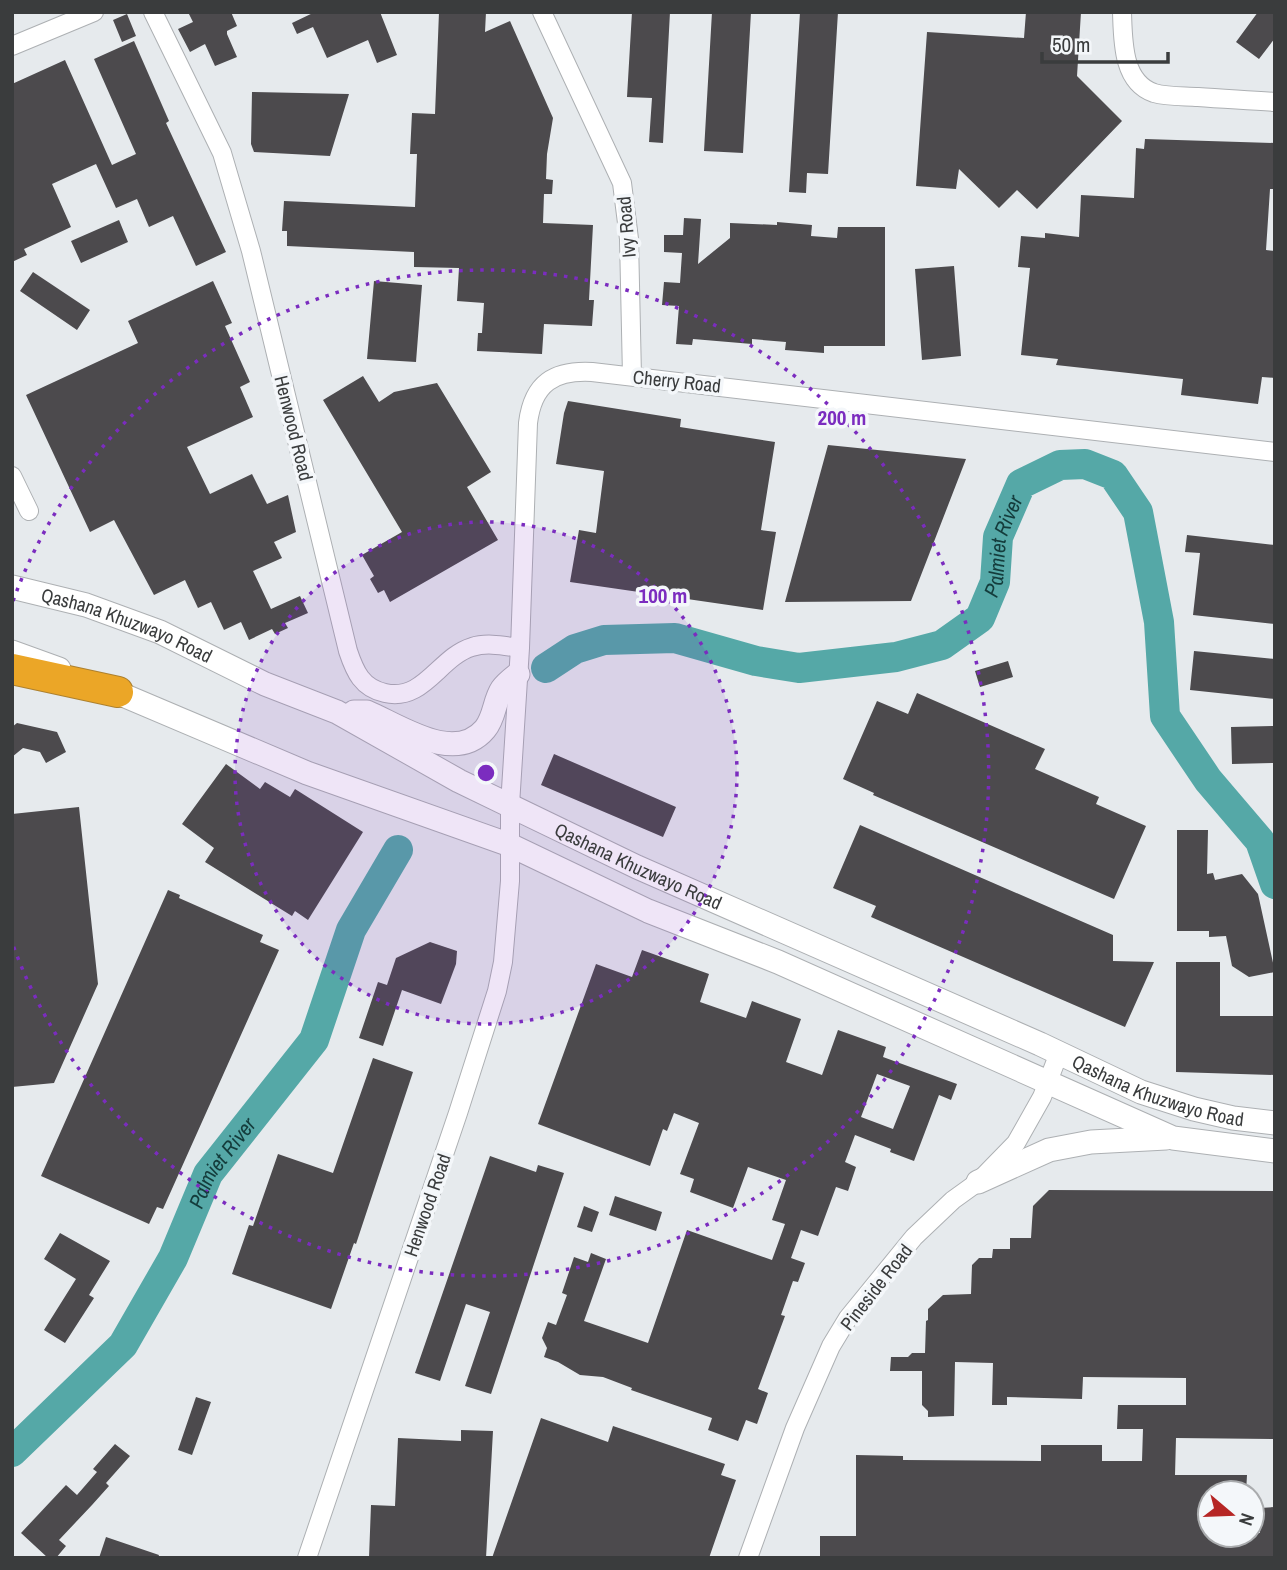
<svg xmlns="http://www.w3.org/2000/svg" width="1287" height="1570" font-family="'Archivo Narrow',sans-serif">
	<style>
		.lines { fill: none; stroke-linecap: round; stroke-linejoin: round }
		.river { stroke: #55a8a7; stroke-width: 30 }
		.building { fill: #4c4a4d; fill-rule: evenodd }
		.street-casing { stroke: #adb0b3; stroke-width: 20 }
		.secondary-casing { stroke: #adb0b3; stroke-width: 25 }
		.highway-casing { stroke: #ad812f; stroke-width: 32 }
		.street { stroke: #fff; stroke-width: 18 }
		.secondary { stroke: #fff; stroke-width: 23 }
		.highway { stroke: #eba627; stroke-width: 30 }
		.ring { fill: none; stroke: #7b2cbf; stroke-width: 3.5; stroke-dasharray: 3.5 7 }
		.labels { text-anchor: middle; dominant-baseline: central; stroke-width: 7; stroke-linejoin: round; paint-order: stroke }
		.street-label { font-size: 19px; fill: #3a3c3d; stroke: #f4f7fa }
		.water-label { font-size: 21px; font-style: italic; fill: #143c3c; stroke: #f4f7fa }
		.centre { fill: #7b2cbf; stroke: #f4f7fa; stroke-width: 3.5 }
		.ring-label { font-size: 21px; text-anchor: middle; font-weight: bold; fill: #7b2cbf; stroke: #f4f7fa; stroke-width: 7; stroke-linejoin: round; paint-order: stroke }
	</style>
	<rect width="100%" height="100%" fill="#e6eaed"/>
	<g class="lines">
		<g class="river">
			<path id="s1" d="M 546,668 L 575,649 L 604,640 L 675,638 L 756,661 L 799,668 L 896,657 L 942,645 L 980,618 L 995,582 L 998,537 L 1021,484 L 1060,465 L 1085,464 L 1113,475 L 1138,512 L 1159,622 L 1165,716 L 1208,780 L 1260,841 L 1275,884"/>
			<path id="s2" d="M 12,1452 L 123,1345 L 173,1258 L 208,1174 L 314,1040 L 351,930 L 398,850"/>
		</g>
	</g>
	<path class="building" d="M 188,12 L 231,12 L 237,26 L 227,31 L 227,34 L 237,57 L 215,66 L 205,44 L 190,52 L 178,29 L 193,22 Z
		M 315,12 L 380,12 L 397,55 L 377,63 L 368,40 L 327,58 L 313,27 L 297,34 L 292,23 Z
		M 439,12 L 486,12 L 485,32 L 510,21 L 553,118 L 547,154 L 546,179 L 553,180 L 552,194 L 544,194 L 543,223 L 593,225 L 589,300 L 594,300 L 592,326 L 544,324 L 542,354 L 477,351 L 478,333 L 482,333 L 484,303 L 457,301 L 459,268 L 414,267 L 414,252 L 287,246 L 287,231 L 282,231 L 284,201 L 415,207 L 417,154 L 410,154 L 412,113 L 435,114 Z
		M 632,12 L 670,12 L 663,143 L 649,142 L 652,98 L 627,97 Z
		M 712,12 L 751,12 L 743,153 L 704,151 Z
		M 800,12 L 838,12 L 828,174 L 807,173 L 806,193 L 789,192 Z
		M 1026,12 L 1081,12 L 1077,76 L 1122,121 L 1037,209 L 1017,190 L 999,208 L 959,169 L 956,189 L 916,186 L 927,32 L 1024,38 Z
		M 1258,12 L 1275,12 L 1275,38 L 1259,59 L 1236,42 Z
		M 127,14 L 136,36 L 122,42 L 113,20 Z
		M 134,41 L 169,121 L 166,123 L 226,252 L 196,266 L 173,216 L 149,227 L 137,199 L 116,208 L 96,164 L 52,184 L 71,227 L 24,249 L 27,255 L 12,262 L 12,84 L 65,60 L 112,165 L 136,154 L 94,59 Z
		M 252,92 L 349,94 L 330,156 L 254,152 L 251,144 Z
		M 1145,139 L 1275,143 L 1275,189 L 1270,189 L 1266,250 L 1275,251 L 1275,378 L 1262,377 L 1258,404 L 1181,395 L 1183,379 L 1056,365 L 1058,359 L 1021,355 L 1030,268 L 1018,267 L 1021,236 L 1045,238 L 1045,233 L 1079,237 L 1081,195 L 1134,198 L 1136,148 L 1144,149 Z
		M 684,218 L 701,219 L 698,264 L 730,238 L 730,223 L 777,225 L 777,222 L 812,225 L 811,236 L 837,238 L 838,227 L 885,227 L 885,346 L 824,346 L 824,353 L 785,350 L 786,342 L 752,339 L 752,344 L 693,339 L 692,345 L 676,344 L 679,306 L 662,305 L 664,282 L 680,283 L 682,253 L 664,252 L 664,235 L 683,235 Z
		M 119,220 L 128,242 L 81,263 L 71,241 Z
		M 954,266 L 961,356 L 922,360 L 915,269 Z
		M 33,272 L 90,310 L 77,330 L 20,291 Z
		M 213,281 L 232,323 L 225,326 L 250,382 L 240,387 L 253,417 L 187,447 L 210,494 L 252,474 L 267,504 L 288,495 L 296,532 L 274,542 L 282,558 L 253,571 L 271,609 L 300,596 L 308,613 L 285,623 L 288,628 L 275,634 L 272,629 L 249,640 L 241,622 L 224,630 L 211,602 L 198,608 L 185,580 L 154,595 L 114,520 L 90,532 L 26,395 L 138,343 L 128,321 Z
		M 374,281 L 422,285 L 416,362 L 367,359 Z
		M 363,376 L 379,402 L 394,392 L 437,383 L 491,472 L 467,487 L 498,540 L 390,602 L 384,590 L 378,593 L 370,579 L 374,576 L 362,555 L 402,532 L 323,400 Z
		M 568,401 L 681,419 L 680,427 L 775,442 L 761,530 L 776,532 L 763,610 L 570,582 L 579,530 L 596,533 L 604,471 L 556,464 L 564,413 Z
		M 828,445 L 966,459 L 911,601 L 785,602 Z
		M 1187,535 L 1275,545 L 1275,624 L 1193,615 L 1200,553 L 1185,552 Z
		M 1194,651 L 1275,659 L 1275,699 L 1190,690 Z
		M 1008,661 L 1013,677 L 980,687 L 975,671 Z
		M 917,693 L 1045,749 L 1035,769 L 1099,797 L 1096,804 L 1146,826 L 1114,899 L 873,795 L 874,793 L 843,779 L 877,701 L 908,714 Z
		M 17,723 L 57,732 L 66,752 L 46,763 L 40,752 L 23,748 L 12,757 L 12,727 Z
		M 1275,726 L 1275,763 L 1232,764 L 1231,727 Z
		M 554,754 L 676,807 L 663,837 L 541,785 Z
		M 226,764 L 260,789 L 265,782 L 290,797 L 295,789 L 363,832 L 308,920 L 295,911 L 292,916 L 205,862 L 214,848 L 182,824 Z
		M 79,807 L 98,984 L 54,1083 L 12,1087 L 12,814 Z
		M 860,825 L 1113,935 L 1113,961 L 1154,962 L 1125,1027 L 871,917 L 876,906 L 833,888 Z
		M 1177,830 L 1208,830 L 1207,874 L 1213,873 L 1215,880 L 1242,874 L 1258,894 L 1275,972 L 1249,977 L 1232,966 L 1226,936 L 1209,937 L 1209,931 L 1177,931 Z
		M 168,890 L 180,895 L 179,898 L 263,935 L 260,942 L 279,950 L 163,1209 L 157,1207 L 149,1224 L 41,1176 Z
		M 430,942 L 457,951 L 456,964 L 441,1004 L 402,990 L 383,1046 L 359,1038 L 378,982 L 387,985 L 396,958 Z
		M 642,950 L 709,974 L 700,1002 L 746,1018 L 752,1001 L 801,1019 L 786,1062 L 822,1075 L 838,1030 L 886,1047 L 883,1057 L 957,1084 L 951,1100 L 939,1095 L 914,1161 L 890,1152 L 891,1149 L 855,1135 L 845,1162 L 856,1167 L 848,1191 L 836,1187 L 818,1236 L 801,1230 L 791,1258 L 805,1263 L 798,1282 L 793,1281 L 781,1315 L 785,1316 L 758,1389 L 768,1393 L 757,1424 L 746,1420 L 738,1441 L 708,1430 L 712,1418 L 631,1390 L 632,1388 L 603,1377 L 580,1375 L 558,1362 L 544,1357 L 547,1348 L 542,1338 L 548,1322 L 556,1325 L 567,1295 L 562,1293 L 574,1257 L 588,1262 L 591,1253 L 606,1259 L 584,1321 L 648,1343 L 687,1230 L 772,1260 L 785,1224 L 772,1220 L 786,1180 L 748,1167 L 733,1208 L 690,1192 L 694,1179 L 680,1174 L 699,1123 L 674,1113 L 667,1131 L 663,1129 L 650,1166 L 538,1124 L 596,964 L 632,977 ZM 877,1074 L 910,1086 L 893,1129 L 861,1117 Z
		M 1176,962 L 1220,962 L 1220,1016 L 1275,1016 L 1275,1075 L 1176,1072 Z
		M 373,1058 L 413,1072 L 356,1244 L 354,1243 L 331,1309 L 232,1274 L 249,1225 L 253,1226 L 278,1154 L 333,1173 Z
		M 490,1156 L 536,1172 L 538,1165 L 564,1173 L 491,1394 L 465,1386 L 490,1312 L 466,1304 L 440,1381 L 415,1373 Z
		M 1049,1190 L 1275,1191 L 1275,1439 L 1176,1438 L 1175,1475 L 1247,1475 L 1246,1493 L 1210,1493 L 1210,1535 L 1260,1533 L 1260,1508 L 1275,1507 L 1275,1558 L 820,1558 L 820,1536 L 856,1536 L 856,1455 L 903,1456 L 903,1460 L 1041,1461 L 1041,1445 L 1102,1445 L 1102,1461 L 1142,1461 L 1143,1429 L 1117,1429 L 1118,1405 L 1186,1405 L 1186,1378 L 1083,1377 L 1082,1399 L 1007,1397 L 1007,1405 L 992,1405 L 993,1363 L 955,1362 L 954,1416 L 928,1417 L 928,1411 L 922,1405 L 922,1371 L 890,1371 L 891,1357 L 908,1357 L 912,1353 L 925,1353 L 926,1321 L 928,1320 L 928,1309 L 943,1295 L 971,1294 L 972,1265 L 979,1258 L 992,1258 L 993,1249 L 1010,1249 L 1010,1238 L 1031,1238 L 1033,1206 Z
		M 615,1196 L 662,1212 L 656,1231 L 609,1215 Z
		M 584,1206 L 599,1212 L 592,1232 L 577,1227 Z
		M 60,1233 L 110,1261 L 89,1295 L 94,1298 L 65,1343 L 44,1330 L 76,1279 L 44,1259 Z
		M 196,1397 L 211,1402 L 192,1455 L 178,1450 Z
		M 541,1418 L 608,1442 L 613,1426 L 725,1464 L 721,1475 L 736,1480 L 709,1558 L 492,1558 Z
		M 461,1430 L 493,1431 L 486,1558 L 369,1558 L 371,1505 L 395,1506 L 398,1438 L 461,1441 Z
		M 115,1444 L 130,1456 L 106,1483 L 109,1486 L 92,1505 L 59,1540 L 66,1546 L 56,1558 L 48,1558 L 21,1533 L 66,1485 L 77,1495 L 97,1472 L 93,1469 Z
		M 106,1537 L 159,1555 L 158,1558 L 99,1558 Z"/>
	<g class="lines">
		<g class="street-casing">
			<path id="street" d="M 153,12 L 222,153 L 251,251 L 348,651 C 355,672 362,688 385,693 C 424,702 439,657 472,647 C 487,642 505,646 520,648
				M 542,12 L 622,183 L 629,239 L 632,376
				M 1122,12 C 1123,40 1122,82 1154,93 C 1168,97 1184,96 1198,97 C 1224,99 1249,100 1275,102
				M 12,46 L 94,12
				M 12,476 L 29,511
				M 307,1558 L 458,1113 L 497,991 L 503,962 L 510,881 L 510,805 L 520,648 L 528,423 C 533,383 554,370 592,372 L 1275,452
				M 748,1558 L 795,1428 L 831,1346 L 848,1318 L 914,1237 L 953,1200 L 978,1182 L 1016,1143 L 1042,1097 L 1059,1053"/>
		</g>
		<g class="secondary-casing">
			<g id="secondary">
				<path id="s3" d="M 12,587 L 86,605 L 160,632 L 265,684 L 337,712 L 459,781 L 637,867 L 1040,1044 L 1141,1092 L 1194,1109 L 1233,1118 L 1275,1123"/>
				<path d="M 12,652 L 59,669"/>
				<path d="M 104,687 L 307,773 L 510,845 L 648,911 L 778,962 L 1173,1138 L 1275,1151"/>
				<path d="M 354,712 L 367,712 C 400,726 455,765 485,729 C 495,717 494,701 502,689 C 506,683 513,678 518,674"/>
				<path d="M 978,1182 L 1049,1150 L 1091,1142 L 1166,1138"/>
			</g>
		</g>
		<g class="highway-casing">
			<path id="highway" d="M 12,669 L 118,692"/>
		</g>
		<use href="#street" class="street"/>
		<use href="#secondary" class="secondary"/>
		<use href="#highway" class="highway"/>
	</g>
	<circle cx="486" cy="773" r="251" fill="#7b2cbf" fill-opacity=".12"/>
	<g class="ring">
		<circle cx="486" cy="773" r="251"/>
		<path d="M13 601A503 503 0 1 1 13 945"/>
	</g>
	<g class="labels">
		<g class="street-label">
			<text transform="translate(626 227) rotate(-95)">Ivy Road</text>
			<text transform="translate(677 381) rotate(6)">Cherry Road</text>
			<text transform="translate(294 428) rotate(76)">Henwood Road</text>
			<text stroke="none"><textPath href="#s3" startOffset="121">Qashana Khuzwayo Road</textPath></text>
			<text stroke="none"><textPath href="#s3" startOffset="688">Qashana Khuzwayo Road</textPath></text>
			<text stroke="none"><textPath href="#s3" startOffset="1255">Qashana Khuzwayo Road</textPath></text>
			<text transform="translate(427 1205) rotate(-71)">Henwood Road</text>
			<text transform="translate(876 1287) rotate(-52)">Pineside Road</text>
		</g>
		<g class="water-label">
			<text stroke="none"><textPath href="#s1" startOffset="532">Palmiet River</textPath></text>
			<text stroke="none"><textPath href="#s2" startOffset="362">Palmiet River</textPath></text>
		</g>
	</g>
	<circle cx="486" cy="773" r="10" class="centre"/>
	<g class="ring-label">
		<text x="842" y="425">200 m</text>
		<text x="663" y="603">100 m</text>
	</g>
	<rect width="1287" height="1570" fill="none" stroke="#3a3c3d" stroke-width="28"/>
	<g transform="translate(1231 1514) rotate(109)"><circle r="33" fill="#f4f7fa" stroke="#aaacae" stroke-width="2"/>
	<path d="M0-5L12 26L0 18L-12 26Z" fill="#b62625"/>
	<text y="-10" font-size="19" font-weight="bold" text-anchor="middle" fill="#3a3c3d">N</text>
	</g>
	<path d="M1042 52v10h126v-10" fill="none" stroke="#3a3c3d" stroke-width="3.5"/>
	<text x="1052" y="52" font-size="21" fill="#3a3c3d" stroke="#f4f7fa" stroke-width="5" paint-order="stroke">50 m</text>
</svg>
